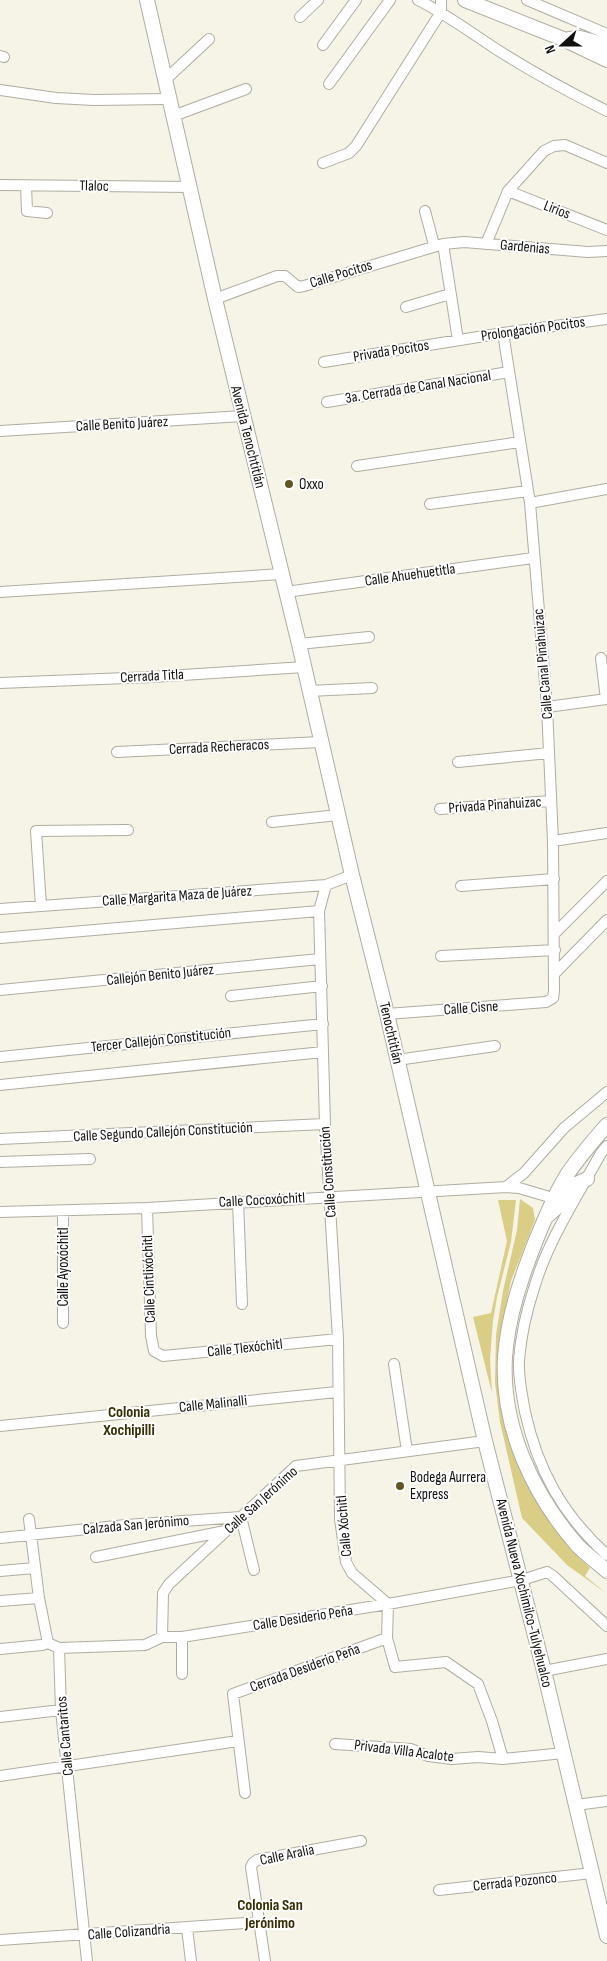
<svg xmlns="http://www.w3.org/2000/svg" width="607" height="1961" font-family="'Sofia Sans Condensed',sans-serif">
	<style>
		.green { fill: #dace87 }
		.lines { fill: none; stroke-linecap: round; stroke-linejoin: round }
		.street-casing { stroke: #afada1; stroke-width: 12 }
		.secondary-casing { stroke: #afada1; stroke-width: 16 }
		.street { stroke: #fff; stroke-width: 10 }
		.secondary { stroke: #fff; stroke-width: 14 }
		.poi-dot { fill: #5f5622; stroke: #fff; stroke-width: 2 }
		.labels { text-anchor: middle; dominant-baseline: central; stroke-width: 4; stroke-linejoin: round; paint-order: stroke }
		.street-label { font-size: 15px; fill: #11100c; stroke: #fff }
		.poi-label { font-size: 15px; fill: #11100c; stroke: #fff; text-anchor: start }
		.neighbourhood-label { font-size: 16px; font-weight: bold; fill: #362f03; stroke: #fff }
	</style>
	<rect width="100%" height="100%" fill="#f6f4e7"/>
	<path class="green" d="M 520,1199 L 533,1208 L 535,1220 L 511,1281 L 499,1340 L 498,1363 L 511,1444 L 524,1477 L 548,1520 L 578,1557 L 590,1568 L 585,1576 L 607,1594 L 567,1565 L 522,1518 L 500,1422 L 495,1383 L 496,1335 L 503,1291 L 517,1230 Z
		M 498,1200 L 516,1200 L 511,1242 L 497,1297 L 493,1321 L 490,1359 L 492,1393 L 473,1317 L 491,1313 L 507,1241 Z"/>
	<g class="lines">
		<g class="street-casing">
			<path id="street" d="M 418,0 C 446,14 470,32 496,49 C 532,72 569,92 607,111
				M 527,0 L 607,34
				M 300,17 L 318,0
				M 323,45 L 356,0
				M 0,56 L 4,57
				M 164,81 L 209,39
				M 329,84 L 390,0
				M 0,90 L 56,98 L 94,100 L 168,99
				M 173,116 L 246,89
				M 323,163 L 349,153 L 356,146 L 441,12 L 441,0
				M 0,185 L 189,187
				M 26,186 L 27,211 L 47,213
				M 508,191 L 607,230
				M 425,211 L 434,245
				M 443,244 L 458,340
				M 486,244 L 508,191 L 544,151 L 554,146 L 565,145 L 607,163
				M 215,299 L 277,276 L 285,276 L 298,287 L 304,286 L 443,244 L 464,242 L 588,252 L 607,251
				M 406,307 L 450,294
				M 324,362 L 503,333 L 607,319
				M 327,402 L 509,372
				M 0,431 L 243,416
				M 357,466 L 520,442
				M 530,503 L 607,489
				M 430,504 L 528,491
				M 0,592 L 282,574
				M 286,592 L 533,558
				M 299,644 L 369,637
				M 601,658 L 606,699
				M 0,683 L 152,677 L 304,667
				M 309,691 L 372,688
				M 547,707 L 607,699
				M 117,752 L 320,742
				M 458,762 L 549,753
				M 440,809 L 551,801
				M 272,822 L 338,815
				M 553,841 L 607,833
				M 326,885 L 319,911 L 325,1124 L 338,1339 L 340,1519 L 346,1562 L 352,1573 L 388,1604 L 387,1638 L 395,1667 L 446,1662 L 478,1684 L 492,1721 L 503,1759
				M 461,886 L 554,879
				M 41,906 L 36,831 L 128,830
				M 0,909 L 326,885 L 352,875
				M 555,933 L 607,881
				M 0,938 L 319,911
				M 441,956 L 555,950
				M 555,973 L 607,920
				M 0,990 L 320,959
				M 231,996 L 322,986
				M 387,1014 L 546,1002 L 553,998 L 554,991 L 553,841 L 547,707 L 530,503 L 503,333
				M 0,1057 L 323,1024
				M 397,1060 L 495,1046
				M 0,1085 L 323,1052
				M 0,1139 L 325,1124
				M 607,1146 L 601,1153 C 578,1195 549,1239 535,1285 C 527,1309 521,1334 519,1360 C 518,1378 522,1395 525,1412 C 538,1471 563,1515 607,1555
				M 0,1162 L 90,1159
				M 506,1187 L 524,1173 L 564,1128 L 607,1092
				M 238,1201 L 242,1304
				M 147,1208 L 151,1336 L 154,1351 L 163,1356 L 338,1339
				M 63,1211 L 63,1323
				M 0,1212 L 147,1208 L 506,1187 L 519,1188 L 553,1198
				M 394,1364 L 407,1451
				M 0,1426 L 337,1392
				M 29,1519 L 39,1598 L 48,1643 L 59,1648 L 61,1710 L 87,1961
				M 0,1538 L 126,1525 L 241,1517 L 254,1570
				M 96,1557 L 225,1531
				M 0,1571 L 35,1568
				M 0,1601 L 39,1598
				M 162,1637 L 163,1593 L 169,1584 L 296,1466 L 485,1441
				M 59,1648 L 145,1645 L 162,1637 L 182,1637 L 388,1604 L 522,1580 L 547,1572 L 553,1576 L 607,1626
				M 0,1649 L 42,1645 L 48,1643
				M 544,1671 L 607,1659
				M 182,1674 L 182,1637
				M 0,1717 L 61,1710
				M 335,1744 L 411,1749 L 428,1756 L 452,1759 L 478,1757 L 503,1759 L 564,1753
				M 0,1776 L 238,1741
				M 245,1793 L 233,1694 L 387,1638
				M 576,1805 L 607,1801
				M 439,1890 L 592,1873
				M 187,1928 L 191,1961
				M 0,1940 L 259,1922
				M 265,1961 L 251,1867 L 253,1863 L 257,1860 L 361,1841"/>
		</g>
		<g class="secondary-casing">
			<path id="secondary" d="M 147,0 L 215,299 L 299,644 L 352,875 L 387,1014 L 485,1441 L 544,1671 L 607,1936
				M 465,0 L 563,39 L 607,60
				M 569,39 L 580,38 L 607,45
				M 607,1125 C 592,1142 577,1159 565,1178 C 553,1198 545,1219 536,1240 C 521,1278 508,1316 505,1357 C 501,1427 533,1495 578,1546 C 587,1555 598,1563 607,1571
				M 546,1217 L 563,1202 L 576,1184 L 587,1179"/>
		</g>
		<use href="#street" class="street"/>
		<use href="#secondary" class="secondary"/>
	</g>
	<g class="poi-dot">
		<circle cx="289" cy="484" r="5"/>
		<circle cx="400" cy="1486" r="5"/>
	</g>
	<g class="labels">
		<g class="street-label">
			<text transform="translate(94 186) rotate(1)">Tlaloc</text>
			<text transform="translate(557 210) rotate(21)">Lirios</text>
			<text transform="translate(525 247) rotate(5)">Gardenias</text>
			<text transform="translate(341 274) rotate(-17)">Calle Pocitos</text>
			<text transform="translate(533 329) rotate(-8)">Prolongación Pocitos</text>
			<text transform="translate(391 351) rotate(-9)">Privada Pocitos</text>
			<text transform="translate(418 387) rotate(-9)">3a. Cerrada de Canal Nacional</text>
			<text transform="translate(122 424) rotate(-3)">Calle Benito Juárez</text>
			<text transform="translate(248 437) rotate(76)">Avenida Tenochtitlán</text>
			<text transform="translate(410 575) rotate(-8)">Calle Ahuehuetitla</text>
			<text transform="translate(543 664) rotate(-95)">Calle Canal Pinahuizac</text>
			<text transform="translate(152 676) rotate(-3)">Cerrada Titla</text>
			<text transform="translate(219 747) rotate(-3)">Cerrada Recheracos</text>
			<text transform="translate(495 805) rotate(-4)">Privada Pinahuizac</text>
			<text transform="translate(177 896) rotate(-4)">Calle Margarita Maza de Juárez</text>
			<text transform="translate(160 975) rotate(-6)">Callejón Benito Juárez</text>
			<text transform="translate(471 1008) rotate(-4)">Calle Cisne</text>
			<text transform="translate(391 1033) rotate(77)">Tenochtitlán</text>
			<text transform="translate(161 1040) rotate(-6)">Tercer Callejón Constitución</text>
			<text transform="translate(163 1132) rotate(-3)">Calle Segundo Callejón Constitución</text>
			<text transform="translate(328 1172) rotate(-94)">Calle Constitución</text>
			<text transform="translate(262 1200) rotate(-3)">Calle Cocoxóchitl</text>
			<text transform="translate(63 1267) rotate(-90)">Calle Ayoxóchitl</text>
			<text transform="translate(149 1279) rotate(-92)">Calle Cintlixóchitl</text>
			<text transform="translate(245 1348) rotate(-6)">Calle Tlexóchitl</text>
			<text transform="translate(213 1404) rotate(-6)">Calle Malinalli</text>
			<text transform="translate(261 1500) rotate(-42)">Calle San Jerónimo</text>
			<text transform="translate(136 1525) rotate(-5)">Calzada San Jerónimo</text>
			<text transform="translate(344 1526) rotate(-95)">Calle Xóchitl</text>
			<text transform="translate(524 1593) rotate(76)">Avenida Nueva Xochimilco-Tulyehualco</text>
			<text transform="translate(303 1618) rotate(-9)">Calle Desiderio Peña</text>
			<text transform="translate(305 1668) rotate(-20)">Cerrada Desiderio Peña</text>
			<text transform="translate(65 1736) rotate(-95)">Calle Cantaritos</text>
			<text transform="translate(404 1751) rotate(7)">Privada Villa Acalote</text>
			<text transform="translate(287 1855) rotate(-12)">Calle Aralia</text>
			<text transform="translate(515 1882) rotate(-6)">Cerrada Pozonco</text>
			<text transform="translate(129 1932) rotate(-4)">Calle Colizandria</text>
		</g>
		<g class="poi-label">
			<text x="299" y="484">Oxxo</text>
			<text x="410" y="1477">Bodega Aurrera<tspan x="410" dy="17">Express</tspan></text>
		</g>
		<g class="neighbourhood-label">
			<text x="129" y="1412">Colonia<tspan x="129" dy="18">Xochipilli</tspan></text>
			<text x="270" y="1905">Colonia San<tspan x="270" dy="18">Jerónimo</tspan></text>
		</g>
	</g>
	<g transform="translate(562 45) rotate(249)" stroke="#ffffff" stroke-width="4" paint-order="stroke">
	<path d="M0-4L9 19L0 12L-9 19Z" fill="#11100c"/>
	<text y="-8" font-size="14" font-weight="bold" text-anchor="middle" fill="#11100c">N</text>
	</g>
</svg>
